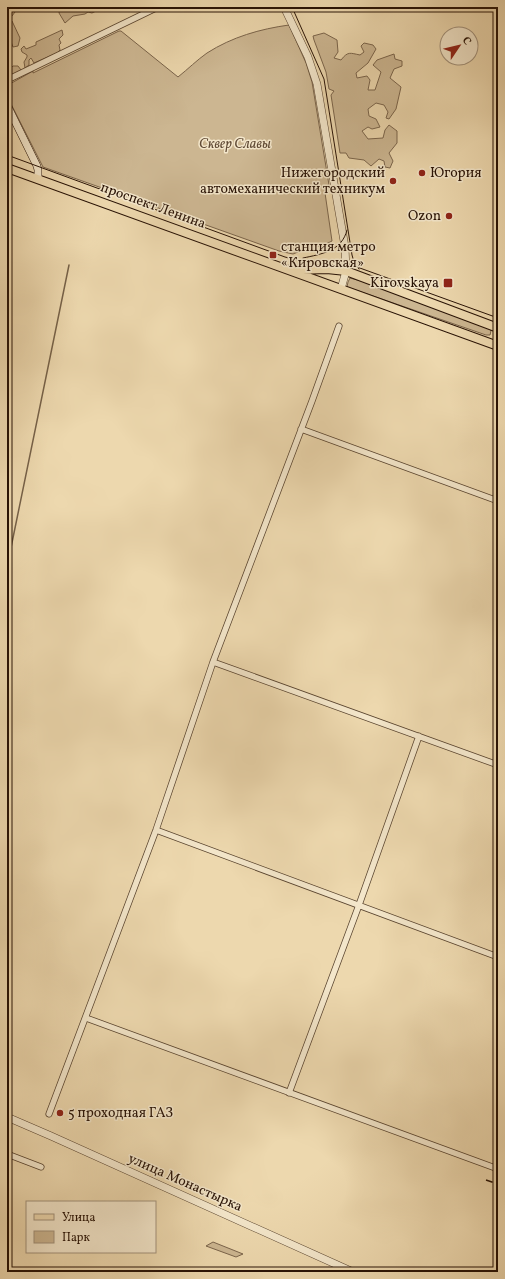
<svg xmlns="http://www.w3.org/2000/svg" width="505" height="1279" font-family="Vollkorn,serif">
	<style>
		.green { fill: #ccb691; stroke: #7a644b }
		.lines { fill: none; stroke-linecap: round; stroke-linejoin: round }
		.stream { stroke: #766148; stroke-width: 1.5 }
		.minor-casing { stroke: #59442f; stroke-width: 7 }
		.tertiary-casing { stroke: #59442f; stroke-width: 8 }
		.secondary-casing { stroke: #281205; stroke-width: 8 }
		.primary-casing { stroke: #281205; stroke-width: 10 }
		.minor { stroke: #f3e6ca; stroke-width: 5.5 }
		.tertiary { stroke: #f3e6ca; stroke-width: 7 }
		.secondary { stroke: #f3e6ca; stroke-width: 7 }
		.primary { stroke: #edd8ae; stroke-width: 8 }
		.tram { stroke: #281205; stroke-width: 1 }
		.rail { stroke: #281205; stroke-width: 1.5; stroke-dasharray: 7 7; stroke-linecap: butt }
		.poi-dot { fill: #8f2418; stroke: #f3e6ca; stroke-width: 1.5 }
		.labels { text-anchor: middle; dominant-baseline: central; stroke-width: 3; stroke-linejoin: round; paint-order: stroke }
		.park-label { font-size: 14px; font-style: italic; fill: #614b36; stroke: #f3e6ca }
		.poi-label { font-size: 14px; fill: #281205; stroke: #f3e6ca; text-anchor: end }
		.street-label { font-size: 14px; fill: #281205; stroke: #f3e6ca }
	</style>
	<rect width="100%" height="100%" fill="#edd8ae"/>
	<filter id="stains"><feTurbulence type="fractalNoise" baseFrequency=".005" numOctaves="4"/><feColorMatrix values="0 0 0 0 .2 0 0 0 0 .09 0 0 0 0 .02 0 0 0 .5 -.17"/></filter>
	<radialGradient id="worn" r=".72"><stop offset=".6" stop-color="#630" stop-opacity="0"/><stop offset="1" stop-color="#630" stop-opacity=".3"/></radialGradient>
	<path class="green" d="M 7,7 L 16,7 L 15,12 L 12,16 L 7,13 Z
		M 60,7 L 104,7 L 92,13 L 88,12 L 85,14 L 73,16 L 65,23 L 59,13 Z
		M 7,19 L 12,21 L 20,38 L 18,46 L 13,47 L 7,31 Z
		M 289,25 L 306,63 L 312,82 L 329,185 L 324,186 L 332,241 L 324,245 L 303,250 L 293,254 L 279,251 L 43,167 L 7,96 L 8,85 L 33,71 L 33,73 L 119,31 L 121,31 L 178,77 C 188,69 197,60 207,53 C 232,37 260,29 289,25 Z
		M 62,30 L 63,35 L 59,39 L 61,43 L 59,45 L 60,50 L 57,53 L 34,63 L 31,58 L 29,60 L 29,65 L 25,68 L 24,62 L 27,57 L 27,55 L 22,52 L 21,49 L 24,46 L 26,49 L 36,45 L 36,42 Z
		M 324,33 L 337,40 L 338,52 L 334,58 L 341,60 C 348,51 350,53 360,55 L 364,52 L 361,46 L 364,43 L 373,45 L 376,49 L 368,63 L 356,73 L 357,78 L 367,76 L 370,80 L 368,90 L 375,90 L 381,72 L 373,65 L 377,60 L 394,54 L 395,59 L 402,61 L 402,66 L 394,69 L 390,78 L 401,87 L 396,109 L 389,119 L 386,118 L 388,112 L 384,105 L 376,103 L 368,109 L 369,116 L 376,119 L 380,127 L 372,129 L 368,127 L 362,131 L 368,139 L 383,138 L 385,130 L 389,125 L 397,131 L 397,143 L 389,153 L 393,161 L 390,168 L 385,167 L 384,161 L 379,159 L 371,166 L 364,160 L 349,158 L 346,153 L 340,153 L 331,95 L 334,91 L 329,89 L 326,72 L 314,40 L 313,36 Z
		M 13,66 L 18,66 L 21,70 L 12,77 L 10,74 L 10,69 Z
		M 350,278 L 361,281 L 488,327 L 491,331 L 490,335 L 486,335 L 347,287 L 348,282 Z
		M 213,1242 L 243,1254 L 236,1257 L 206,1246 Z"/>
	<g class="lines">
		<path class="stream" d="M 7,567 L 69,265"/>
		<g class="minor-casing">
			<path id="minor" d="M 7,80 L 158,7
				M 301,429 L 498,501
				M 213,662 L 498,765
				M 156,830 L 498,957
				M 86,1018 L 498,1169
				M 289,1093 L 359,905 L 419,736
				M 49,1114 L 156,830 L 213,662 L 312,401 L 339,326
				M 7,1154 L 41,1167"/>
		</g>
		<g class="tertiary-casing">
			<path id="tertiary" d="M 284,7 L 308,57 L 317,84 L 345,247 L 346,271 L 341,289
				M 7,1117 L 51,1136 L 353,1272"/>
		</g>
		<g class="secondary-casing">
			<path id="secondary" d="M 7,105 L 37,166 L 38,170 L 38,179"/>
		</g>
		<g class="primary-casing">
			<path id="primary" d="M 7,168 L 498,346
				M 295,270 L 327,269 L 346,271 L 498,328"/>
		</g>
		<use href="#minor" class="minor"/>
		<use href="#tertiary" class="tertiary"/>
		<use href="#secondary" class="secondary"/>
		<use href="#primary" class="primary"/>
		<path class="tram" d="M 292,7 L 324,79 L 352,255 L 354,262 L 359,269
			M 7,155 L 285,257 L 300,261 L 333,261 L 346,263 L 498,318
			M 303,258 C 322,254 342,251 347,230"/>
		<path class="rail" d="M 486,1180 L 498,1184"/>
	</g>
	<g class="poi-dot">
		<circle cx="422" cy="173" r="4"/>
		<circle cx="393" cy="181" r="4"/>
		<circle cx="449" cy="216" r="4"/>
		<rect x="269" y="251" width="8" height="8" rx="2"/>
		<rect x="443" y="278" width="10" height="10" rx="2"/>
		<circle cx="60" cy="1113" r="4"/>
	</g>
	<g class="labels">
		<g class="park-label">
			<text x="235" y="144">Сквер Славы</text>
		</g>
		<g class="poi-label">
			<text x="385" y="173">Нижегородский<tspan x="385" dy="16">автомеханический техникум</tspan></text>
			<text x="430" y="173" text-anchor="start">Югория</text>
			<text x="441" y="216">Ozon</text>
			<text x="281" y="247" text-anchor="start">станция метро<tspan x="281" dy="16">«Кировская»</tspan></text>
			<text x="439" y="283">Kirovskaya</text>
			<text x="68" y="1113" text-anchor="start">5 проходная ГАЗ</text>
		</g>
		<g class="street-label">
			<text transform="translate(153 206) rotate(20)">проспект Ленина</text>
			<text transform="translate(185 1183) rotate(24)">улица Монастырка</text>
		</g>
	</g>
	<rect width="505" height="1279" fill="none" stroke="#edd8ae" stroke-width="24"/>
	<rect x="8" y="8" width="489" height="1263" fill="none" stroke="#281205" stroke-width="2"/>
	<rect x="12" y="12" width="481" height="1255" fill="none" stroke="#281205"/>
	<rect x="26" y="1201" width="130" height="52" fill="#f3e6ca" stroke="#a2917b"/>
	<rect x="34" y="1214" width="20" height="6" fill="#edd8ae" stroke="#a2917b"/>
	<text x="62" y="1221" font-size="12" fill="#281205">Улица</text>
	<rect x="34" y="1231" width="20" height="12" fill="#ccb691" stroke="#a2917b"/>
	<text x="62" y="1241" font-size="12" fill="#281205">Парк</text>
	<g transform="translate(459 46) rotate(55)"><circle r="19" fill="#f3e6ca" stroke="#a2917b"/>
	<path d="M0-3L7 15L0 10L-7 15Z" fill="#8f2418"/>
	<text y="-6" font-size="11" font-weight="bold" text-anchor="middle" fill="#281205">С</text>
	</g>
	<rect width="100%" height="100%" filter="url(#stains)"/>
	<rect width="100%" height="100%" fill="url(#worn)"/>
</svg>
